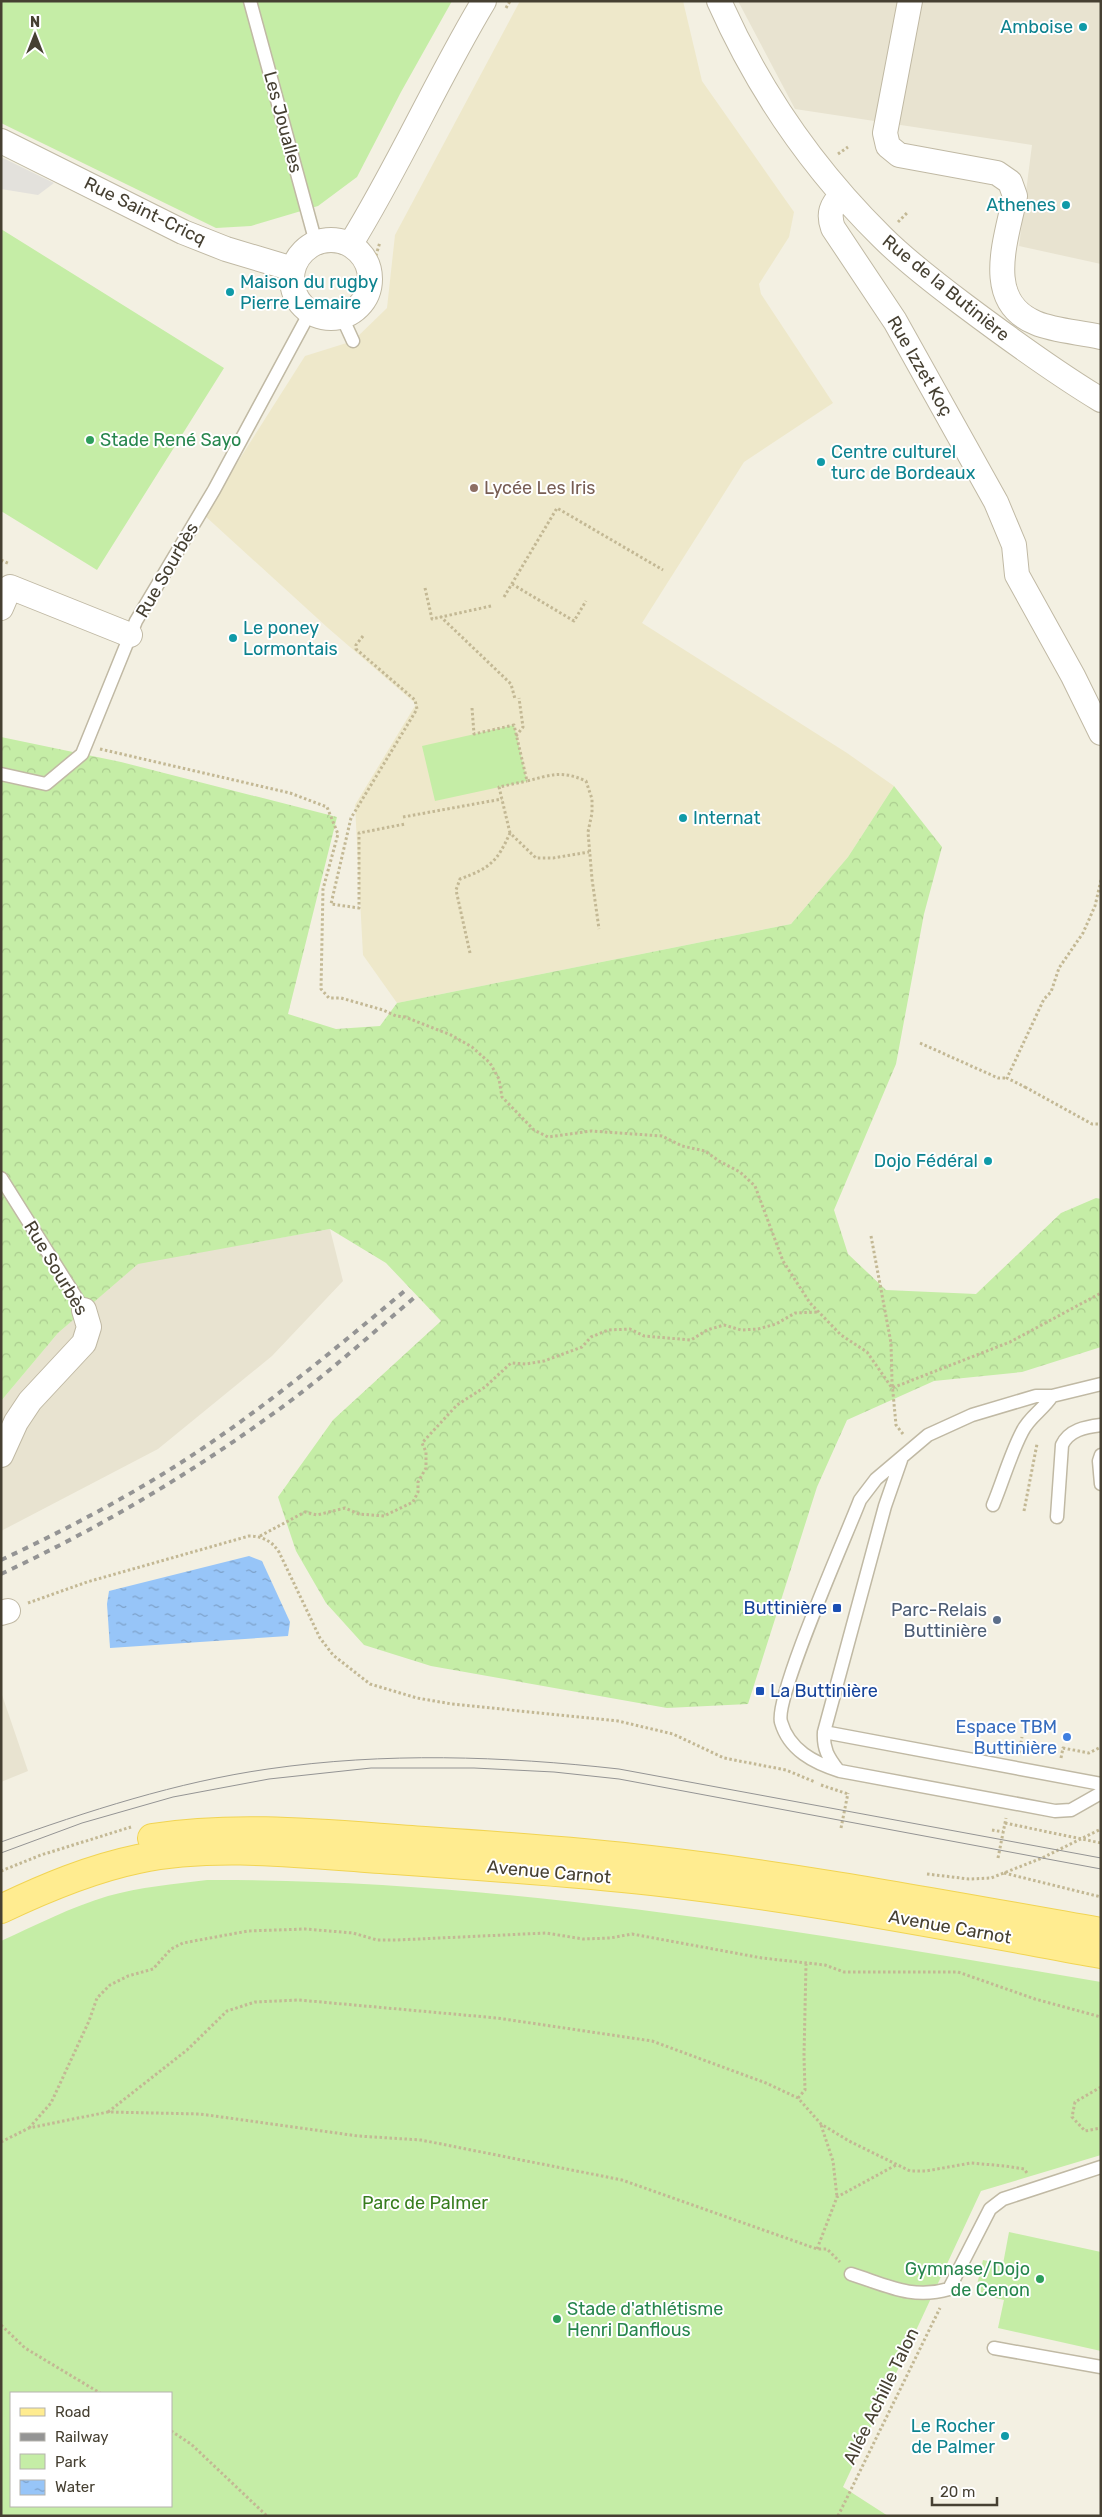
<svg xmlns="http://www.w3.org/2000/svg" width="1102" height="2517" font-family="Rubik,sans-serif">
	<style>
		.residential { fill: #e8e3d0 }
		.education { fill: #eee8ca }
		.forest { fill: url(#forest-crowns) }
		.park { fill: #c5eda6; fill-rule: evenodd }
		.parking { fill: #e3e1dc }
		.water { fill: url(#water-ripples) }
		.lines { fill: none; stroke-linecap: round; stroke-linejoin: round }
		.service-casing { stroke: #c0b9a4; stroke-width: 15 }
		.minor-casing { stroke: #c0b9a4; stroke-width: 26 }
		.primary-casing { stroke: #f1d453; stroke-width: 30 }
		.path { stroke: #c3b894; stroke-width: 3; stroke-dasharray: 2.5 2.5; stroke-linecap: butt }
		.service { stroke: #fff; stroke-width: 12 }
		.minor { stroke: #fff; stroke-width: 24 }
		.primary { stroke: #ffec90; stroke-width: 28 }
		.tram { stroke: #949494; stroke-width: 1 }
		.rail { stroke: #949494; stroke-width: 4; stroke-dasharray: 6 6; stroke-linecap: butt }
		.culture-dot { fill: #0f9aa8; stroke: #fff; stroke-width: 2 }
		.leisure-dot { fill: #2e9e5b; stroke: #fff; stroke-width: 2 }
		.education-dot { fill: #8d6e63; stroke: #fff; stroke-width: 2 }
		.transit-dot { fill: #1a4fb4; stroke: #fff; stroke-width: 2 }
		.service-dot { fill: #5c6f8a; stroke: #fff; stroke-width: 2 }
		.shop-dot { fill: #3f7fe0; stroke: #fff; stroke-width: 2 }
		.labels { text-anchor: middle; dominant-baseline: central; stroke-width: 4; stroke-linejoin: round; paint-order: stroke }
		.culture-label { font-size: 18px; fill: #0d838f; stroke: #fff; text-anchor: end }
		.street-label { font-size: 18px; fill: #464032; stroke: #fff }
		.leisure-label { font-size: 18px; fill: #27864d; stroke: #fff; text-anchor: start }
		.education-label { font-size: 18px; fill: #785e54; stroke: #fff; text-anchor: start }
		.transit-label { font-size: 18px; fill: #164399; stroke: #fff; text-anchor: end }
		.service-label { font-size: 18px; fill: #4e5e75; stroke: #fff; text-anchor: end }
		.shop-label { font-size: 18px; fill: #366cbe; stroke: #fff; text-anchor: end }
		.park-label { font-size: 18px; fill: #387d1f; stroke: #fff }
	</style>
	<defs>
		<pattern id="forest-crowns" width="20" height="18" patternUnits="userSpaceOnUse" patternTransform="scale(1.25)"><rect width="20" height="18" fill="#c5eda6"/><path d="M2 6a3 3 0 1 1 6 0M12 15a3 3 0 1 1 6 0" fill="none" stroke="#abcc8f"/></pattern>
		<pattern id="water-ripples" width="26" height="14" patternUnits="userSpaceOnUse" patternTransform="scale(1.25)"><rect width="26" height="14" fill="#97c5f8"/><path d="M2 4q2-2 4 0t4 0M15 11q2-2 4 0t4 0" fill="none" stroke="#7da1c9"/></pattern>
	</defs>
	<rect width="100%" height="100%" fill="#f3f0e2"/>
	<path class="residential" d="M 738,1 L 1101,1 L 1101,264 L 1019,246 L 1032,145 L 795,109 Z
		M 330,1229 L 343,1281 L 272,1356 L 158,1449 L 1,1531 L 1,1401 L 58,1333 L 138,1263 Z
		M 1,1692 L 28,1771 L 1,1782 Z"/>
	<path class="education" d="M 520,1 L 683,1 L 702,81 L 794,212 L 789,237 L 759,284 L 761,294 L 833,403 L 744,462 L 642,623 L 847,753 L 894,786 L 848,857 L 791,924 L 397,1003 L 363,955 L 355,805 L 416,704 L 328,628 L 204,515 L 305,356 L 353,341 L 387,308 L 395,235 Z"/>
	<path class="forest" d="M 1,737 L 121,762 L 337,817 L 288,1014 L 336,1029 L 380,1026 L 397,1003 L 791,924 L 848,857 L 894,786 L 942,847 L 924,914 L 896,1064 L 834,1210 L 848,1254 L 886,1290 L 976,1294 L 1061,1213 L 1096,1198 L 1101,1199 L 1101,1347 L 1022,1372 L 934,1381 L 847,1420 L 817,1487 L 748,1704 L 667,1708 L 431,1666 L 364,1645 L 326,1603 L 296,1551 L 278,1497 L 333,1420 L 441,1321 L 386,1263 L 330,1229 L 138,1264 L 58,1333 L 1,1401 Z"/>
	<path class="park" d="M 1,1 L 452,1 L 401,92 L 357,177 L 318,206 L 251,226 L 216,228 L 1,123 Z
		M 1,229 L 224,368 L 97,570 L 1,511 Z
		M 514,725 L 527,781 L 435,801 L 422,746 Z
		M 207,1880 C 507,1879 806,1932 1101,1982 L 1101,2155 L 981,2191 L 843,2487 L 888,2516 L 1,2516 L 1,1941 C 36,1925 71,1907 108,1896 C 140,1887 174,1884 207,1880 ZM 11,2393 L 171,2393 L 171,2506 L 11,2506 Z
		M 1009,2232 L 1101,2252 L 1101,2351 L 998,2328 L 1004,2300 L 975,2293 L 983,2260 L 1003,2264 Z"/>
	<path class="parking" d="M 1,157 L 54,183 L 38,195 L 1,189 Z"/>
	<path class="water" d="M 249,1556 L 262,1561 L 290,1622 L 288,1636 L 110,1648 L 107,1604 L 109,1591 Z"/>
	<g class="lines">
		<g class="service-casing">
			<path id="service" d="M 250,1 L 316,243
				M 342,317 L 353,341
				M 1,774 L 46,784 L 82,754 L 136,621 L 214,490 L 310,312
				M 1,1178 L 84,1310
				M 1101,1384 L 1052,1396 L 1036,1396 L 972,1415 L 928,1435 L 876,1479 L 860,1500 C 847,1534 774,1698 781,1722 C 789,1750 814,1763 840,1771 L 1055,1811 L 1071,1810 L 1101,1793
				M 1101,1455 L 1099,1461 L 1101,1484
				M 993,1505 C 1003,1481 1010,1455 1022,1432 C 1029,1417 1043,1410 1052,1396
				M 1057,1517 L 1062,1445 C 1069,1430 1085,1427 1101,1425
				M 824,1732 L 1101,1784
				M 838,1770 C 828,1757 823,1749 824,1732 L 885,1506 L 901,1460
				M 851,2274 C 886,2285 912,2300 949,2289 L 990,2209 L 1003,2199 L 1101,2167
				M 994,2348 L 1101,2367"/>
		</g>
		<g class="minor-casing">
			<path id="minor" d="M 719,1 C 758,89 814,170 882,237 C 907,262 936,284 964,305 C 1008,338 1053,371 1101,400
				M 910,1 L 885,133 L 888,146 L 899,155 L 997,173 L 1010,182 L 1015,196 C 1007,238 982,301 1036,323 C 1055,331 1080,332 1101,337
				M 1,141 L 183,232 L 226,249 L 293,269
				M 842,195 C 831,205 828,214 833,228 L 895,321 L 996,502 L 1014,545 L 1017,575 L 1073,676 L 1101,733
				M292 279a39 39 0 1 1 78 0a39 39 0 1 1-78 0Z
				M 350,245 C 399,166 436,81 484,1
				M 1,608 L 10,587 L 130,635
				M 1,1455 L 16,1422 L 30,1401 L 84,1343 L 89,1327 L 84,1310
				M 1,1613 L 8,1611"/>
		</g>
		<g class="primary-casing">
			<path id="primary" d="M 152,1838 C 243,1824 334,1835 425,1841 C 500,1846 576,1851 650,1860 C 801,1877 951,1906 1101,1932
				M 1,1909 C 45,1888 90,1869 138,1859 C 217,1842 314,1855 395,1860 C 481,1866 567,1872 652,1881 C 803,1898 952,1927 1101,1954"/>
		</g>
		<path class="path" d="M 506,8 L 510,1
			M 838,154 L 848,147
			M 898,222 L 907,213
			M 370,275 L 380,242
			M 1,560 L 10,564
			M 512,584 L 574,621 L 586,601
			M 425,588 L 432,619 L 441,617
			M 504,597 L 557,508 L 663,570
			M 491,606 L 441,617 L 511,684 L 515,699
			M 363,636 L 356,645 L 356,649 L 415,700 L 417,709 L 351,818 L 331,904 L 359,908 L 359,833 L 405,824
			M 472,708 L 474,734 L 514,725 L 527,781 C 551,775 562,770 586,781 L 592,799 L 592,813 L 588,832 L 592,879 L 599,929
			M 516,736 L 523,727 L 519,698
			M 100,749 L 290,793 L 327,807 L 338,834 L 323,889 L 321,989 L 329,998 L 341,998 L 383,1010 L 396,1016 L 405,1017 L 451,1035 L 472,1047 L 490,1063 L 499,1079 L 502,1097 L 534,1130 L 548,1137 L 591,1131 L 662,1136 L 682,1146 L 705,1151 L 719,1161 L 740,1172 L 755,1186 L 783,1261 L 810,1303 L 841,1335 L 867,1352 L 892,1388 L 1010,1342 L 1101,1293
			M 403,817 L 502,799
			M 510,833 L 499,787 L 527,781
			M 470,953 L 456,890 L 460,879 C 490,868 497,862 510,833 L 536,858 L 553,858 L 589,852
			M 920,1043 L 998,1078 L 1007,1078
			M 1025,1087 L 1092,1124 L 1101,1124
			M 1024,1088 L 1025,1087 L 1007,1078 L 1044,999 L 1051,992 L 1059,968 L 1083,933 L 1095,906 L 1101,880
			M 871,1236 L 891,1343 L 892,1382 L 896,1425 L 903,1434
			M 1024,1511 L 1037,1444
			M 260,1536 L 305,1512 L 317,1515 L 345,1508 L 359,1514 L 384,1516 L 413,1502 L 418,1492 L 418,1482 L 426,1468 L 426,1452 L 422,1443 L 457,1405 L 485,1387 L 511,1363 L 526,1364 L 544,1361 L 582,1347 L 591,1337 L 608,1330 L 630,1329 L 644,1336 L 691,1340 L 707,1330 L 724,1325 L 741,1330 L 758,1329 L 776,1324 L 795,1313 L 818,1312
			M 28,1603 L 87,1582 L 249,1536 C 262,1536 272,1541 279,1552 L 320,1638 L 333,1655 L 370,1684 L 417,1698 L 452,1704 L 618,1721 L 673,1734 L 724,1758 L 786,1770 L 815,1782
			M 1019,1753 L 1022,1737
			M 1061,1758 L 1063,1748 L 1089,1753 L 1101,1747
			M 821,1785 L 848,1794
			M 1005,1823 L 1101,1843
			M 841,1828 L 848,1793
			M 992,1830 L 1003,1832
			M 998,1858 L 1006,1818
			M 1,1871 L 41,1855 L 131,1827
			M 1004,1873 L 1101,1897
			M 927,1874 L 969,1879 L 991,1878 L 1042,1858 L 1101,1829
			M 1101,2087 L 1075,2102 L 1072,2117 L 1085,2131 L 1101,2128
			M 798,2098 L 805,2090 L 804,2056 L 806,1964
			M 108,2112 L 187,2050 L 227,2011 L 255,2002 L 299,2000 L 497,2018 L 652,2041 L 766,2083 L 798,2098 L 821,2124 L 849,2141 L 910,2171 L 926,2171 L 971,2163 L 1005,2166 L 1024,2169 L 1027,2173
			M 821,2125 L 833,2161 L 837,2197
			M 29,2128 L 51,2103 L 89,2021 L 97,1998 L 110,1985 L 128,1976 L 153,1969 L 171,1949 L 183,1943 L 248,1931 L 305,1929 L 353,1933 L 377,1940 L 397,1940 L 546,1933 L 583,1939 L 610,1938 L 632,1934 L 762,1958 L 825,1965 L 844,1972 L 958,1972 L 1035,1999 L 1101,2017
			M 1,2142 L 29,2128 L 108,2112 L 200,2114 L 358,2136 L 421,2140 L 622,2180 L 817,2249 L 827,2249 L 840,2262
			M 817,2249 L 837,2197 L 896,2165
			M 1,2325 L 25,2348 L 100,2393
			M 171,2431 L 191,2444 L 267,2516
			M 838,2516 L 940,2308"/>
		<use href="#service" class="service"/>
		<use href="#minor" class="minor"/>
		<use href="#primary" class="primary"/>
		<path class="tram" d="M 1,1842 C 88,1811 177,1782 268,1769 C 385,1752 502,1756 619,1769 L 1101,1858
			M 1,1853 L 82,1823 L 173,1797 L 269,1779 L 371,1768 L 474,1768 L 554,1772 L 619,1779 L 1101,1869"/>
		<path class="rail" d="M 1,1560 C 76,1525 151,1485 219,1437 C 285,1391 346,1340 407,1289
			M 1,1574 C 104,1526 202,1467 293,1399 C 335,1367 375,1331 415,1297"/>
	</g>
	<g class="culture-dot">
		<circle cx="1083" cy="27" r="5"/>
		<circle cx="1066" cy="205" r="5"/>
		<circle cx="230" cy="292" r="5"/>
		<circle cx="821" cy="462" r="5"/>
		<circle cx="233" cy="638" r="5"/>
		<circle cx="683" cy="818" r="5"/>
		<circle cx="988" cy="1161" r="5"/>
		<circle cx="1005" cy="2436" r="5"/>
	</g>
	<g class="leisure-dot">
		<circle cx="90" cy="440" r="5"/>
		<circle cx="1040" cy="2279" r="5"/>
		<circle cx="557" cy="2319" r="5"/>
	</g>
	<circle class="education-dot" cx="474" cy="488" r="5"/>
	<g class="transit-dot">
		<rect x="832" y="1603" width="10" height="10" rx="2.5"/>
		<rect x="755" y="1686" width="10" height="10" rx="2.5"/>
	</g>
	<circle class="service-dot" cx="997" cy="1620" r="5"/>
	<circle class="shop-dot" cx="1067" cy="1737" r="5"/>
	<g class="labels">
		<g class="culture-label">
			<text x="1073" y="27">Amboise</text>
			<text x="1056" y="205">Athenes</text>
			<text x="240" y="282" text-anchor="start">Maison du rugby<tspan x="240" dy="21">Pierre Lemaire</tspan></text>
			<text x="831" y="452" text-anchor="start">Centre culturel<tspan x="831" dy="21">turc de Bordeaux</tspan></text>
			<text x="243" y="628" text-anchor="start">Le poney<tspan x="243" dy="21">Lormontais</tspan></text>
			<text x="693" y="818" text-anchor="start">Internat</text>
			<text x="978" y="1161">Dojo Fédéral</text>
			<text x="995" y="2426">Le Rocher<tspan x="995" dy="21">de Palmer</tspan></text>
		</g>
		<g class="street-label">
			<text transform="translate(283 122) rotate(75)">Les Joualles</text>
			<text transform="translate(145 211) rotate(26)">Rue Saint-Cricq</text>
			<text transform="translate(946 288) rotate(39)">Rue de la Butinière</text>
			<text transform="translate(920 366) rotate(60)">Rue Izzet Koç</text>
			<text transform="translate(167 570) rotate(-60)">Rue Sourbès</text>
			<text transform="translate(56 1268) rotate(59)">Rue Sourbès</text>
			<text transform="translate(549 1872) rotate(5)">Avenue Carnot</text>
			<text transform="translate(950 1927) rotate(10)">Avenue Carnot</text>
			<text transform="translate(881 2396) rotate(-64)">Allée Achille Talon</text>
		</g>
		<g class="leisure-label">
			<text x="100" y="440">Stade René Sayo</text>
			<text x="1030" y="2269" text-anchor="end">Gymnase/Dojo<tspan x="1030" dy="21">de Cenon</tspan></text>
			<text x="567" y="2309">Stade d'athlétisme<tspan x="567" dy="21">Henri Danflous</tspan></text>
		</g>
		<g class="education-label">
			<text x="484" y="488">Lycée Les Iris</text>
		</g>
		<g class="transit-label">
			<text x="827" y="1608">Buttinière</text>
			<text x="770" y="1691" text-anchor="start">La Buttinière</text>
		</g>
		<g class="service-label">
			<text x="987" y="1610">Parc-Relais<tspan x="987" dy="21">Buttinière</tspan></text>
		</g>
		<g class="shop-label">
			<text x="1057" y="1727">Espace TBM<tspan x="1057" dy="21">Buttinière</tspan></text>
		</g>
		<g class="park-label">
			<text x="425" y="2203">Parc de Palmer</text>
		</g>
	</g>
	<rect width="1102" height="2517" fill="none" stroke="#464032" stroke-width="5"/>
	<rect x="10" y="2392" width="162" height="115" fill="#ffffff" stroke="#b5b3ad"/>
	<rect x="20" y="2408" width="25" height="8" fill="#ffec90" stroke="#b5b3ad"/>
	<text x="55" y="2417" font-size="15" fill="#464032">Road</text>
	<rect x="20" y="2433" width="25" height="8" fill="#949494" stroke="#b5b3ad"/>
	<text x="55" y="2442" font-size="15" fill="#464032">Railway</text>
	<rect x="20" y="2454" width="25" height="15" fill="#c5eda6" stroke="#b5b3ad"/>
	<text x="55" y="2467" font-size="15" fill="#464032">Park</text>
	<rect x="20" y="2480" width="25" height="15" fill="url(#water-ripples)" stroke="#b5b3ad"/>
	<text x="55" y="2492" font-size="15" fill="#464032">Water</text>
	<g transform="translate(35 35)" stroke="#ffffff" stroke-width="4" paint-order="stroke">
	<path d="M0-4L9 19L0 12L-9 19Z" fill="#464032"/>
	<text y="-8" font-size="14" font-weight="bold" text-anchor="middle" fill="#464032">N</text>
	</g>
	<path d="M932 2497v8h65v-8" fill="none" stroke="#464032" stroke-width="2.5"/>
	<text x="940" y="2497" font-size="15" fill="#464032" stroke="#ffffff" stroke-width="4" paint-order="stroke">20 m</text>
</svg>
